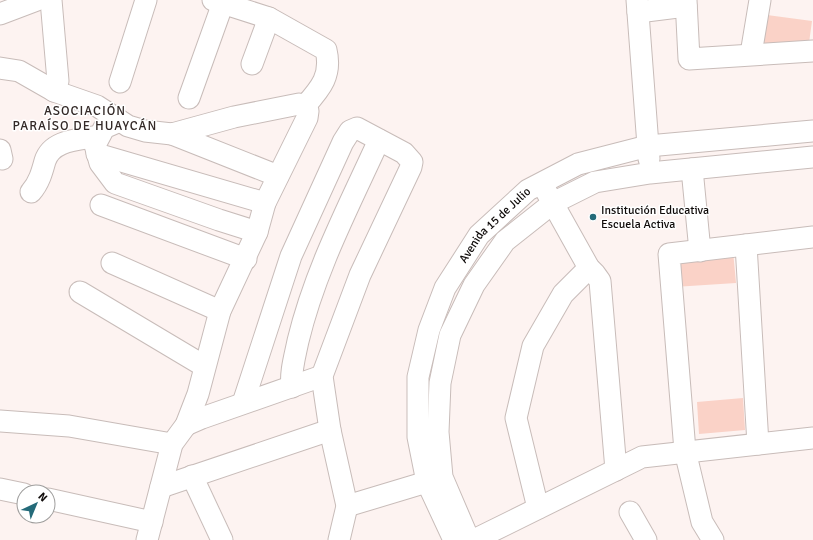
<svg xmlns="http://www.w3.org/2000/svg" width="813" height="540" font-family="Signika,sans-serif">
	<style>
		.green { fill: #fad2c7 }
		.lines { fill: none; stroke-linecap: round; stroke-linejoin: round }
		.minor-casing { stroke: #c8bcb9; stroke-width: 23 }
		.minor { stroke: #fff; stroke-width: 21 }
		.poi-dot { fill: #246a79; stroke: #fff; stroke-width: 1.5 }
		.labels { text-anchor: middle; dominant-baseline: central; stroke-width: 3; stroke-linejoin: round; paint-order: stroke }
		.poi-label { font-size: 12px; fill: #100c0b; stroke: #fff; text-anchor: start }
		.street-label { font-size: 12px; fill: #100c0b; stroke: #fff }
		.neighbourhood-label { font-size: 13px; letter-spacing: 1px; fill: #332927; stroke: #fff }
	</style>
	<rect width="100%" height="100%" fill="#fdf3f1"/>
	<path class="green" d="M 767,15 L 812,21 L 809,43 L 762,51 Z
		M 733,251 L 736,283 L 674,287 L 671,256 Z
		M 743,398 L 745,430 L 699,434 L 697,402 Z"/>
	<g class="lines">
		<g class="minor-casing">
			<g id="minor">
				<path d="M 51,0 L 58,81 L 54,91"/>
				<path d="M 637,0 L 649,159"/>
				<path d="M 686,0 L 689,59 L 813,51"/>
				<path d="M 638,12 L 686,6"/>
				<path d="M 0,14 L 37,0"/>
				<path d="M 751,54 L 760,0"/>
				<path d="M 252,64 L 269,18"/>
				<path d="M 0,68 L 19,71 L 54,91 L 97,106 L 128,126 L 145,131 L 172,134 L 234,117 L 299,104 L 305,106 C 321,88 332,75 326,50 L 269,18 L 213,0"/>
				<path d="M 120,82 L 146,0"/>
				<path d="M 189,98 L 223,3"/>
				<path d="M 120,121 L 104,128 L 95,145 L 100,163 L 115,183 L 219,220 L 257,232"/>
				<path d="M 172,134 L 278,176"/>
				<path d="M 0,150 L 2,159"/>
				<path d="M 97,154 L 265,203"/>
				<path d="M 692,169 L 700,251"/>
				<path d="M 546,191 L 589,268 L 595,274 L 600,281 L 616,470"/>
				<path d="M 31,192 C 39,183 42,172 45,161 C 52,139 80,140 99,136"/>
				<path d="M 101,205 L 246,259"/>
				<path d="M 746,245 L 758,444"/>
				<path d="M 112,263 L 220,311"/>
				<path d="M 80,292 L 204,366"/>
				<path d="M 292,387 C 290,372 295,356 298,341 C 315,270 349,206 379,140"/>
				<path d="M 243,403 L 291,256 L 343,142 L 350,131 L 357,128 L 404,153 L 412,162 L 411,167 L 360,275 L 322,376 L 330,430 L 347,506 L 339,540"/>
				<path d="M 0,421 L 69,426 L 172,444"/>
				<path d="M 186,425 L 202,418 L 322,376"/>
				<path d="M 192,476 L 222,540"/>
				<path d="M 161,487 L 330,430"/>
				<path d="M 0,489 L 24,494"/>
				<path d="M 48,499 L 152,522"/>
				<path d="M 347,506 L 440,478"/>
				<path d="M 538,508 L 516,418 L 533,346 L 563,294 L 589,268"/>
				<path d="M 630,512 L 646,540"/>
				<path d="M 147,540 L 172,444 L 186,425 L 198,394 L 220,311 L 257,232 L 265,203 L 307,118 L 308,111 L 305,106"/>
				<path id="s1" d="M 454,540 L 427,482 L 418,437 L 418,377 L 429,330 L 445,288 L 479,235 L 528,190 L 578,164 L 648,146 L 813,131"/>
				<path d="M 469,540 L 442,477 L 438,432 L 440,383 L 450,335 L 474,285 L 505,241 L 553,203 L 595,182 L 650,173 L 813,157"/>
				<path d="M 474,540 L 642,457 L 813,438"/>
				<path d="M 713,540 L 702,522 L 685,451 L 669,254 L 813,237"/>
			</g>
		</g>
		<use href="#minor" class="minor"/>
	</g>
	<circle class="poi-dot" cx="593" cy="217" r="4"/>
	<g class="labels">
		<g class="poi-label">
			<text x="601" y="210">Institución Educativa<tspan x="601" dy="14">Escuela Activa</tspan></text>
		</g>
		<g class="street-label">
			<text stroke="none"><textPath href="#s1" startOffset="344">Avenida 15 de Julio</textPath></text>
		</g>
		<g class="neighbourhood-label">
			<text x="85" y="111">ASOCIACIÓN<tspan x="85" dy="15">PARAÍSO DE HUAYCÁN</tspan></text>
		</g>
	</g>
	<g transform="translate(36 504) rotate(44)"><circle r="19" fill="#ffffff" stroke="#9f9e9d"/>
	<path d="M0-3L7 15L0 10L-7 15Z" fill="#246a79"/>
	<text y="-6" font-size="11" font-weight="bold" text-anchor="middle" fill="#100c0b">N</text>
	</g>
</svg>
